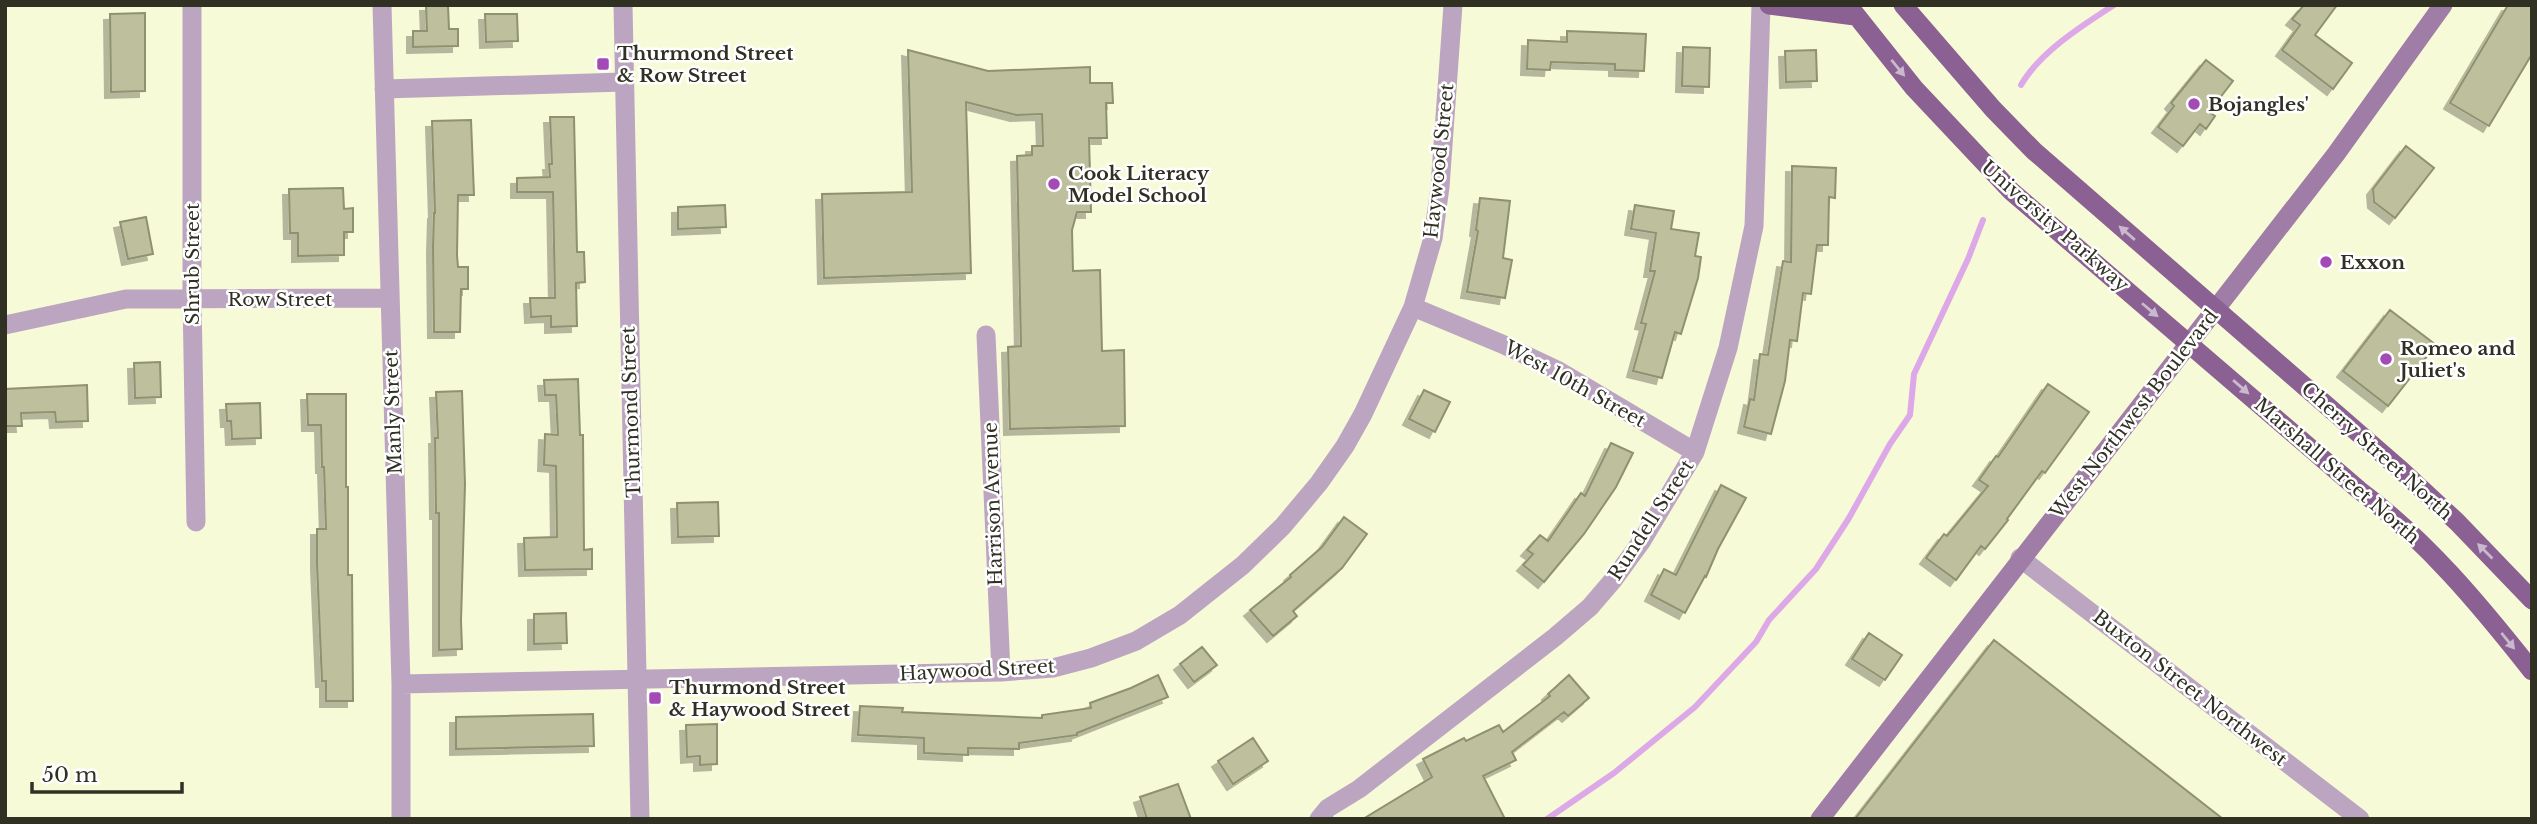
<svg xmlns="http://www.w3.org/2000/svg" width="2537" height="824" font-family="'Libre Baskerville',serif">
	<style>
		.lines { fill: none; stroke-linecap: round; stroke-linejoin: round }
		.stream { stroke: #dda8e7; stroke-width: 6 }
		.building { fill: #bdbf9d; stroke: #8f9170; stroke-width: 2; filter: url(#shadow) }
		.minor { stroke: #bca5c1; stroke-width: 19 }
		.tertiary { stroke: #bca5c1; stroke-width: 19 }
		.secondary { stroke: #9f7da6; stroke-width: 19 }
		.primary { stroke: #8a6192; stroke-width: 19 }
		.oneway { fill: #cab8ce }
		.poi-dot { fill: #a44ab5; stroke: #fff; stroke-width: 2.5 }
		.labels { text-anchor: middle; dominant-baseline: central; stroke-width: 5; stroke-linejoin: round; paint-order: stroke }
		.poi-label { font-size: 19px; font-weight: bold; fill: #303023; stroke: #fff; text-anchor: start }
		.street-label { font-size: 19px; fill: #303023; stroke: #fff }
	</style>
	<defs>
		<filter id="shadow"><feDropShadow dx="-6" dy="6" stdDeviation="0" flood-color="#0004"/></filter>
	</defs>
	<rect width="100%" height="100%" fill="#f7fad6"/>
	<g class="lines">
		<path class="stream" d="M 2021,85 C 2040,52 2083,25 2114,5
			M 1547,819 L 1614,773 L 1695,707 L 1756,642 L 1769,620 L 1816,569 L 1849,518 L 1890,444 L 1910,415 L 1914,374 L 1968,259 L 1983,220"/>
	</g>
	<path class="building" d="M 426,5 L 448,5 L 449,29 L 458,29 L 458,46 L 413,47 L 413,31 L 427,31 Z
		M 2304,5 L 2337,5 L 2315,35 L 2352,63 L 2333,89 L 2282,50 L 2300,25 L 2292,19 Z
		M 2508,5 L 2532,5 L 2532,54 L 2489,126 L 2450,103 Z
		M 145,13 L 145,91 L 111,92 L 110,14 Z
		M 485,14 L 517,14 L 518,41 L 486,42 Z
		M 1567,31 L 1646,34 L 1644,71 L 1615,70 L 1615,64 L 1551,62 L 1550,70 L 1527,69 L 1528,40 L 1567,42 Z
		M 1683,47 L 1710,48 L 1709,87 L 1682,86 Z
		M 908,50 L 988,71 L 1090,67 L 1090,83 L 1112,83 L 1113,103 L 1106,103 L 1107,138 L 1089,138 L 1091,212 L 1077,212 L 1072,230 L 1073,271 L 1100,270 L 1102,351 L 1124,350 L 1125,426 L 1010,429 L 1008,347 L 1021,346 L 1017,156 L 1032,155 L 1032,146 L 1043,146 L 1042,114 L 1016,115 L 966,102 L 971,273 L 824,278 L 822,194 L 912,192 Z
		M 1816,50 L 1817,81 L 1786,82 L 1785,51 Z
		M 2206,60 L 2233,81 L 2209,112 L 2215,116 L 2206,129 L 2200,124 L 2183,146 L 2158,127 L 2174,106 L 2171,103 Z
		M 550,117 L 574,117 L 577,252 L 584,252 L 585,282 L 576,283 L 577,326 L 551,327 L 551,316 L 531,317 L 530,298 L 555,298 L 553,192 L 517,192 L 517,178 L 550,177 L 549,164 L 552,164 Z
		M 471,120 L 474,195 L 458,195 L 457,255 L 458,267 L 468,267 L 468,289 L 461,289 L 460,332 L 434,332 L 433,247 L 434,213 L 435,213 L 432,121 Z
		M 2406,146 L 2434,168 L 2395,218 L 2374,202 L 2373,189 Z
		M 1792,166 L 1836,168 L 1835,198 L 1829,197 L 1828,245 L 1817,245 L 1811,294 L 1803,293 L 1797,341 L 1790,340 L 1785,381 L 1771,434 L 1744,427 L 1750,399 L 1754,400 L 1760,354 L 1768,355 L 1783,261 L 1791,262 Z
		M 343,188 L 344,209 L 353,208 L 353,232 L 344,232 L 344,255 L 298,256 L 298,233 L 290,233 L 289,189 Z
		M 1480,198 L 1510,201 L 1503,258 L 1512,260 L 1505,298 L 1467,292 L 1478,231 L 1476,230 Z
		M 725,205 L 726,227 L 678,229 L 678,207 Z
		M 1635,205 L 1674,211 L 1671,229 L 1699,233 L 1695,256 L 1701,257 L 1698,278 L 1681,334 L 1675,332 L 1662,378 L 1633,371 L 1646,324 L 1641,323 L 1655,271 L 1650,271 L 1656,233 L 1631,229 Z
		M 146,217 L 153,254 L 128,259 L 120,222 Z
		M 2390,310 L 2436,345 L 2388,406 L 2343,371 Z
		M 160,362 L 161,397 L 135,398 L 134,363 Z
		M 578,379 L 580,435 L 583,435 L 584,550 L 592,549 L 592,569 L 525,570 L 524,538 L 557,537 L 556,466 L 544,465 L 545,434 L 558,435 L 556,395 L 545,395 L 544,380 Z
		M 2048,384 L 2089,412 L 2045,473 L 2042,471 L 2007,519 L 2008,520 L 1985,549 L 1981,546 L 1956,580 L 1926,558 L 1944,534 L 1947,536 L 1988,486 L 1979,480 L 1996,456 L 1998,457 Z
		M 87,385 L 88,421 L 56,422 L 55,412 L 21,413 L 22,426 L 5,426 L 5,389 Z
		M 1424,390 L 1450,402 L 1435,432 L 1409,419 Z
		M 462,391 L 465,484 L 461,621 L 462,649 L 439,650 L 439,513 L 436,513 L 435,438 L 438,438 L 436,392 Z
		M 307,394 L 346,394 L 346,487 L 348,487 L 348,575 L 352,575 L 353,701 L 326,701 L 326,681 L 322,681 L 317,564 L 317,529 L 326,529 L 324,467 L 322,467 L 321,425 L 308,425 Z
		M 260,403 L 261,438 L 232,439 L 231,421 L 227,421 L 226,404 Z
		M 1611,443 L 1633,453 L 1616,487 L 1584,534 L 1544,582 L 1523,565 L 1533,554 L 1527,550 L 1540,535 L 1548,541 L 1581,493 L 1585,496 Z
		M 1721,485 L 1746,498 L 1718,549 L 1706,577 L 1705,576 L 1685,613 L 1651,595 L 1664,569 L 1676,575 Z
		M 718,502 L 719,536 L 678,537 L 677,503 Z
		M 1344,517 L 1367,534 L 1342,568 L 1293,611 L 1297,616 L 1273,636 L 1250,610 L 1291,577 L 1290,575 L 1322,547 Z
		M 566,613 L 567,643 L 534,644 L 534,614 Z
		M 1869,633 L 1902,655 L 1885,680 L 1852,659 Z
		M 1994,640 L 2223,819 L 1855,819 Z
		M 1202,647 L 1217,665 L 1194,682 L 1180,664 Z
		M 1158,675 L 1168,697 L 1077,733 L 1077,735 L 1019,743 L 1019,749 L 968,748 L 968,755 L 924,753 L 924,738 L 858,735 L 860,706 L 903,708 L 902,712 L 1042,718 L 1042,715 L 1091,708 L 1090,703 L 1131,688 Z
		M 1569,675 L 1589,698 L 1568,716 L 1564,712 L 1512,752 L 1516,760 L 1483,776 L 1505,819 L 1363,819 L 1432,777 L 1423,759 L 1464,738 L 1466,741 L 1499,725 L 1503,732 L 1550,696 L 1548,694 Z
		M 593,714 L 594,746 L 456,749 L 456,717 Z
		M 717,724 L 717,764 L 700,765 L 700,756 L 687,757 L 686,725 Z
		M 1253,738 L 1268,761 L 1233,784 L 1218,761 Z
		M 1178,784 L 1191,819 L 1147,819 L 1140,797 Z"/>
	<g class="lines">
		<path class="minor" d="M 192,5 L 192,299 L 196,522
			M 382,5 L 401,684 L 401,819
			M 384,89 L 624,82
			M 1413,307 L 1502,344 L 1557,370 L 1695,452
			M 5,325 L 126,299 L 390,298
			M 986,335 L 1001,672
			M 2020,558 L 2360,819
			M 401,684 L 1001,672 L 1053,668 L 1091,658 L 1136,641 L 1180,615 L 1243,565 L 1283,526 L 1319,483 L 1345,446 L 1363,414 L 1413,307 L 1433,238 L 1440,187 L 1453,5
			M 1319,819 L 1328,808 L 1359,789 L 1555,637 L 1590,607 L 1614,579 L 1641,542 L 1695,452 L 1728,348 L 1754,226 L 1761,5"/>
		<path class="tertiary" d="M 623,5 L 640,819"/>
		<path class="secondary" d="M 1820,819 L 2336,154 L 2443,5"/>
		<path class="primary" d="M 1769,5 L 1855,16
			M 1848,5 L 1914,88 L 2011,191 L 2359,490 C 2426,540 2480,605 2532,671
			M 1903,5 L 1993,109 L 2034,151 L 2402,471 L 2457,522 L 2532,600"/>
	</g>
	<defs><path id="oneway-solid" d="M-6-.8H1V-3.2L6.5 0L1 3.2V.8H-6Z" transform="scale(1.75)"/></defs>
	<g class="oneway">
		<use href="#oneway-solid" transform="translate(1898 68) rotate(51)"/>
		<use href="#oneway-solid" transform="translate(2127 233) rotate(-139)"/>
		<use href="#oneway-solid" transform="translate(2150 310) rotate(40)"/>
		<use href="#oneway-solid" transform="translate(2241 387) rotate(41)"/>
		<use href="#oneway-solid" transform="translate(2485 551) rotate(-135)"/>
		<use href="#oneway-solid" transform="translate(2508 641) rotate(51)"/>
	</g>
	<g class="poi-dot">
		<rect x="596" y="57" width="14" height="14" rx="3.5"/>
		<circle cx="2194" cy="104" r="7"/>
		<circle cx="1054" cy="184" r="7"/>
		<circle cx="2326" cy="262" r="7"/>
		<circle cx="2386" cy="359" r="7"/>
		<rect x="648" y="691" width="14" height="14" rx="3.5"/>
	</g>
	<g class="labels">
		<g class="poi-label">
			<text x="617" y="53">Thurmond Street<tspan x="617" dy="22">&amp; Row Street</tspan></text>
			<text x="2208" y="104">Bojangles'</text>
			<text x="1068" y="173">Cook Literacy<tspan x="1068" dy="22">Model School</tspan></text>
			<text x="2340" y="262">Exxon</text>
			<text x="2400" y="348">Romeo and<tspan x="2400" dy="22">Juliet's</tspan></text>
			<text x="669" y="687">Thurmond Street<tspan x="669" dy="22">&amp; Haywood Street</tspan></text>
		</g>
		<g class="street-label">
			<text transform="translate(1439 161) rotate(-84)">Haywood Street</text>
			<text transform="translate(2055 226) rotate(41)">University Parkway</text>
			<text transform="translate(192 264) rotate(-90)">Shrub Street</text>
			<text x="280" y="299">Row Street</text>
			<text transform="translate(1575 384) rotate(29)">West 10th Street</text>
			<text transform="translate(393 412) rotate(-92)">Manly Street</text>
			<text transform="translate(631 412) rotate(-92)">Thurmond Street</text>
			<text transform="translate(2134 414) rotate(-52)">West Northwest Boulevard</text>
			<text transform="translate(2377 451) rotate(42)">Cherry Street North</text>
			<text transform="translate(2337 471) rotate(41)">Marshall Street North</text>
			<text transform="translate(993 504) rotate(-92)">Harrison Avenue</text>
			<text transform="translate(1651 520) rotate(-57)">Rundell Street</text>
			<text transform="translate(977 670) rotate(-3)">Haywood Street</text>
			<text transform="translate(2190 688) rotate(38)">Buxton Street Northwest</text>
		</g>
	</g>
	<rect width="2537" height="824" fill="none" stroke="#303023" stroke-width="14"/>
	<path d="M32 782v10h150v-10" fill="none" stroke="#303023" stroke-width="3.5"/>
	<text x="42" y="782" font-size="21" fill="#303023" stroke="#ffffff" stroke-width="5" paint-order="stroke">50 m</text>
</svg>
